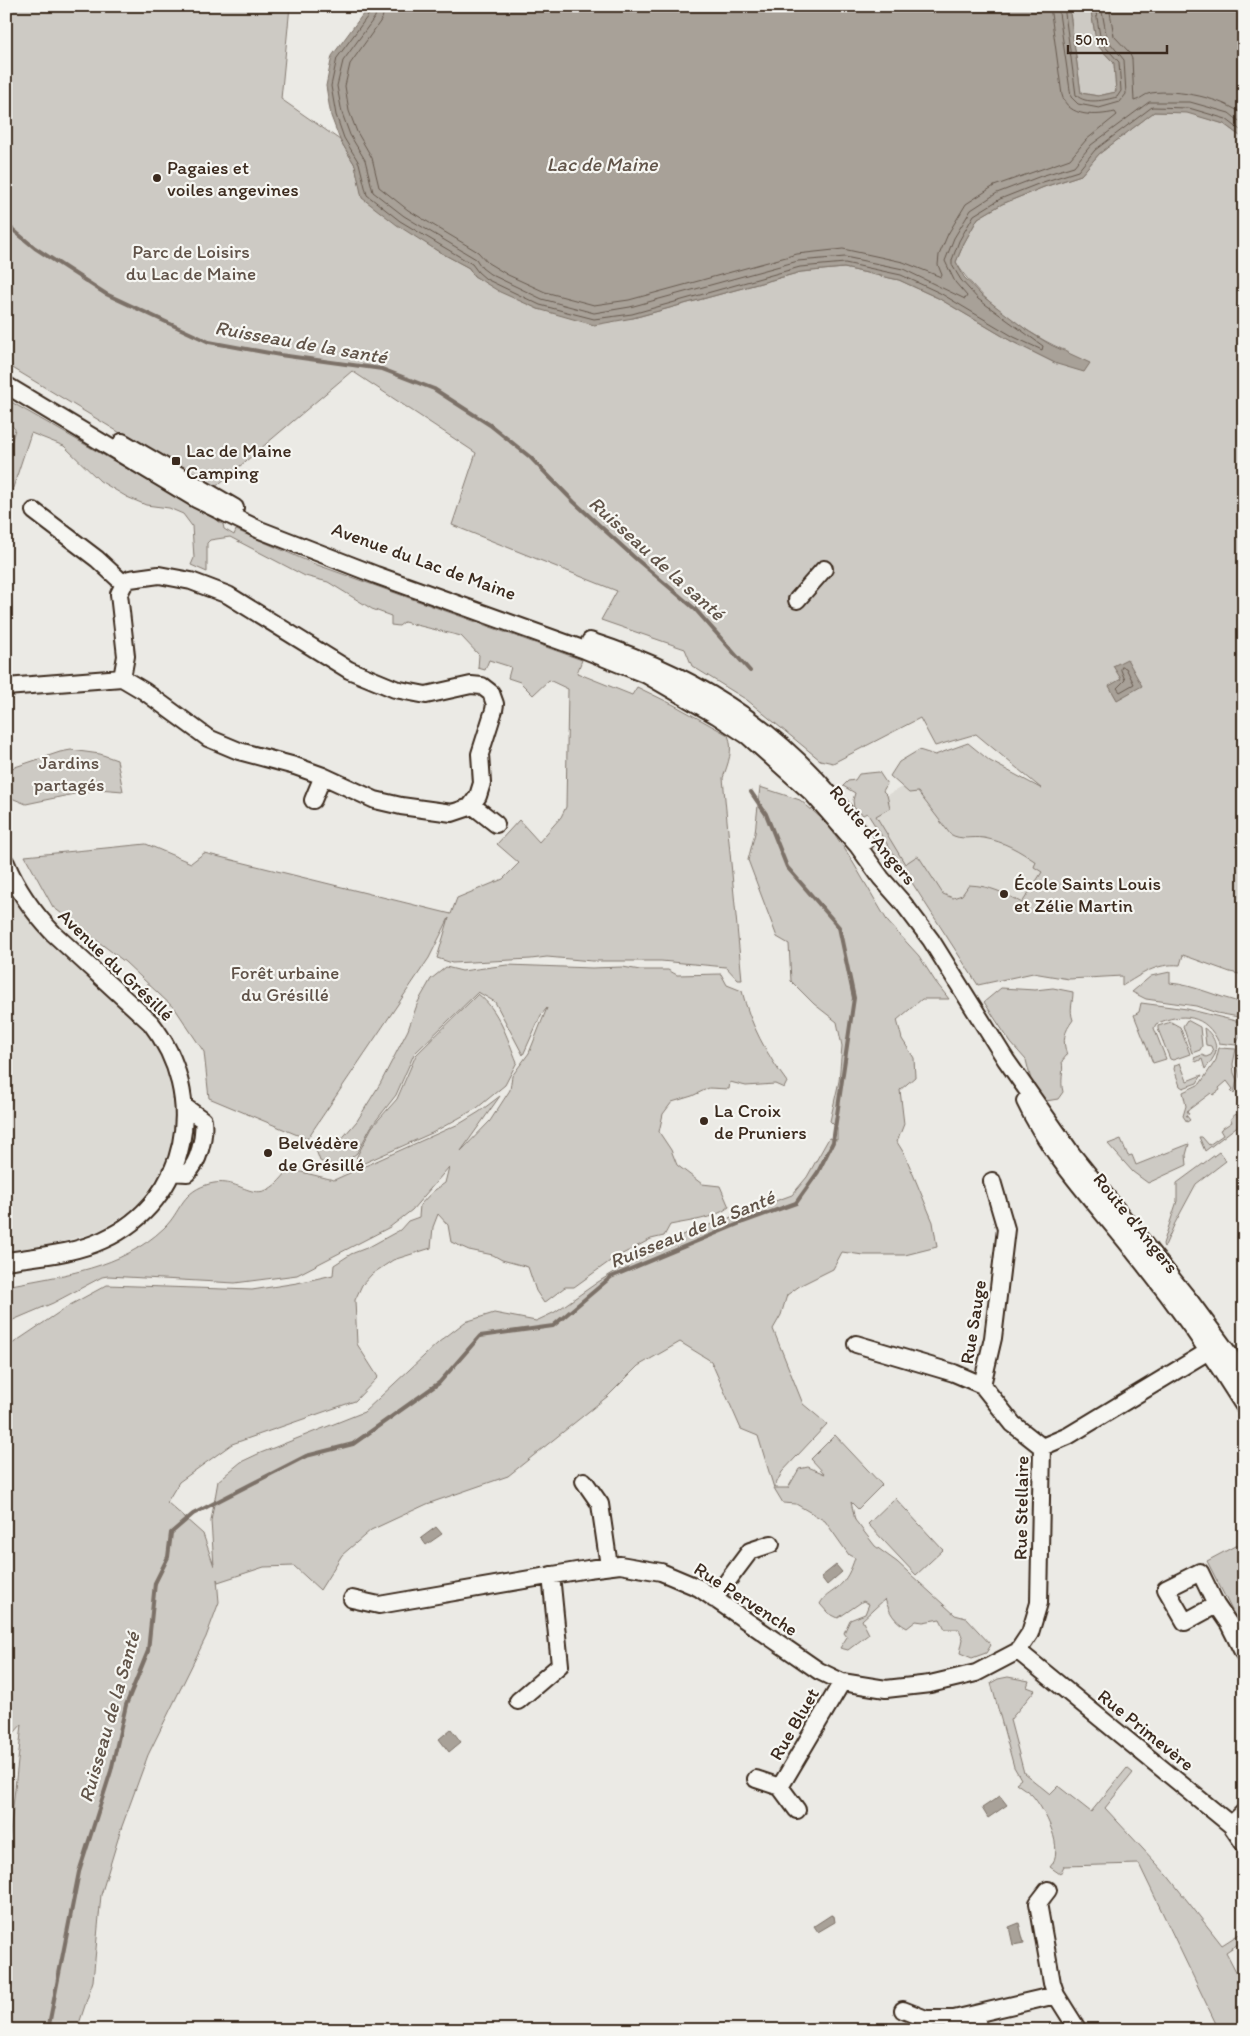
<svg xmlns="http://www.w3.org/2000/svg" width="1250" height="2036" font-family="Itim,sans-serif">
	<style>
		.built { fill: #dcdad4 }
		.green { fill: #cdcac4; stroke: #847a71 }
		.water { fill: #a8a198; stroke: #7c7167 }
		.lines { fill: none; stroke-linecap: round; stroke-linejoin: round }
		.shore { stroke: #675a4f; stroke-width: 1 }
		.stream { stroke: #7c7167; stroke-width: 4 }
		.minor-casing { stroke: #3b2a1e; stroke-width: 20 }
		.minor { stroke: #f6f6f2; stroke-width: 16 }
		.poi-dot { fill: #3b2a1e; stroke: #f6f6f2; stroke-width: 2 }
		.labels { text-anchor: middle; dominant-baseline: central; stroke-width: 4.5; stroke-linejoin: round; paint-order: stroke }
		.poi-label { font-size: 19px; fill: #3b2a1e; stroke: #f6f6f2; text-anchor: start }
		.park-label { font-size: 19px; fill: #605248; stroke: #f6f6f2 }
		.street-label { font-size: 19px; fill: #3b2a1e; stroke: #f6f6f2 }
		.water-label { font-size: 20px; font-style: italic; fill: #615449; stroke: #f6f6f2 }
	</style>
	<rect width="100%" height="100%" fill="#ebeae5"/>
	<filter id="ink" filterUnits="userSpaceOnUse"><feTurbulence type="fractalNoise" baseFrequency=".02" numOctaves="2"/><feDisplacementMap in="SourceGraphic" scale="10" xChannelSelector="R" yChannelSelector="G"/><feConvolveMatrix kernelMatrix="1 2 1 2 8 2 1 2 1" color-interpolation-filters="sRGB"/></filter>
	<g filter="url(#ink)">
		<path class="built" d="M 953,757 L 1091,841 L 978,985 L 864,809 Z
			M 6,885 L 28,918 L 40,932 L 127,1011 L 154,1041 L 173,1088 L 176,1121 L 173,1140 L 163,1169 L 141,1201 L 129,1212 L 102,1229 L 90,1234 L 58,1243 L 6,1251 Z"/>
		<path class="green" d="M 6,6 L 290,6 L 281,99 L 340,140 L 355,165 L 363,198 L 436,250 L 469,268 L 474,276 L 538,309 L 633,318 L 801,272 L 844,268 L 899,280 L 938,298 L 1011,341 L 1057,364 L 1069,352 C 1030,337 976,298 956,262 L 964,243 L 978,218 L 1002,204 L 1044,187 L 1081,175 L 1099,154 L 1154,112 L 1187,112 L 1224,124 L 1244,139 L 1244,975 L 1230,972 L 1183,955 L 1180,965 C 1156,963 1142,974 1122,986 L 1122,976 L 1069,979 L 1033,973 L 978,985 L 867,813 L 863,815 L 854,808 L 853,800 L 855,793 L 843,786 L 848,781 L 855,780 L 859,774 L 879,772 L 887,784 L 883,791 L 887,795 L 890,808 L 876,816 L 905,864 L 917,856 L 919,857 L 943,894 L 953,898 L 962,895 L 969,885 C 991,886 1004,893 1022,903 L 1042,872 L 1034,867 L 1036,862 C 1018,850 1005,842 984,838 C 972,836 961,841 950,834 L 918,792 L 909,793 L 890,776 L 899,762 L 919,750 L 935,755 L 968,743 L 990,761 L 1042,789 L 976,734 L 935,746 L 920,718 L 833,763 L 820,760 L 747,700 L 692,666 L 685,649 L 601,620 L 617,591 L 452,525 L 476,453 L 352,371 L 213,489 L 6,364 Z
			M 1069,6 L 1090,6 L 1097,45 L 1114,63 L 1116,92 L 1098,96 L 1081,93 Z
			M 6,399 L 223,524 L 224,529 L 234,535 L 236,530 L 312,563 L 582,660 L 577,673 L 632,695 L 637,687 L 674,705 L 728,735 C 734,750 728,763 723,778 L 742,980 L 738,980 L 726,967 L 661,961 L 592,961 L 547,957 L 531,959 L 452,963 L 437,958 L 449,918 L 429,958 L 307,1139 L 209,1098 L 204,1052 L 176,1010 L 125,962 L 53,907 L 25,856 L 146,844 L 191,863 L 204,853 L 451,914 L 457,898 L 503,879 L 519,863 L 497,844 L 519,820 L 539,842 L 561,817 L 566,807 L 568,689 L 549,680 L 533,695 L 520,682 L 508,678 L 511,667 L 489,660 L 485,670 L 478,668 L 479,655 L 461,636 L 404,622 L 399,626 L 391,625 L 391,616 L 372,609 L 328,582 L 305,576 L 230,537 L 210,540 L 207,543 L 207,572 L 191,565 L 194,558 L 192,526 L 183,514 L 169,508 L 146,505 L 127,497 L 100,481 L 64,446 L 31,433 L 6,509 L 6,461 L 15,429 L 6,420 Z
			M 71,750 L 100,754 L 117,760 L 123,791 L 98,789 L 26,804 L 9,797 L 6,770 L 60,752 Z
			M 760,787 L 800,800 L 827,823 L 848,854 L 888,922 L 919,956 L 935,981 L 949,999 L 922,999 L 897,1020 L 902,1039 L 914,1058 L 915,1077 L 900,1090 L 904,1124 L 897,1142 L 905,1155 L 933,1222 L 937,1247 L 905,1255 L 863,1255 L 842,1252 L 833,1269 L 801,1285 L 787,1295 L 781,1315 L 773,1329 L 803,1404 L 827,1424 L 782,1472 L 774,1488 L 788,1488 L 799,1469 L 808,1467 L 825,1474 L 811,1459 L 835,1435 L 882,1485 L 858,1509 L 851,1502 L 855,1520 L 875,1546 L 897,1562 L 955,1615 L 966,1618 L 991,1645 L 986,1653 L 972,1658 L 960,1653 L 963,1639 L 959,1629 L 945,1629 L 940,1619 L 923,1622 L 916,1621 L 907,1628 C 893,1620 890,1613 885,1599 L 862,1620 L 869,1634 L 848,1650 L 840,1648 L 847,1637 L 844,1633 L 850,1620 L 865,1614 L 869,1604 L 863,1601 L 838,1618 L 828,1613 L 820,1604 C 824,1596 830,1594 837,1588 C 847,1580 851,1569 855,1558 L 849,1555 L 825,1521 L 796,1504 L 783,1503 L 774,1488 L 758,1436 L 741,1429 L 711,1361 L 680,1342 L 638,1366 L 608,1396 L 508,1476 L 427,1504 L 371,1530 L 342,1555 L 320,1590 L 294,1566 L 264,1567 L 218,1582 L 217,1579 L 219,1602 L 206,1637 L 148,1755 L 121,1829 L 101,1895 L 93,1981 L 77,2030 L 6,2030 L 6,1871 L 22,1724 L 14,1733 L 6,1737 L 6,1348 L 70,1305 L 107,1285 L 252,1290 L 297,1283 L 333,1275 L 334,1265 L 351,1254 L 369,1247 L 400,1230 L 408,1221 L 419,1217 L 420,1205 L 432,1192 L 445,1183 L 449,1167 L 412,1210 L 390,1227 L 297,1275 L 235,1283 L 108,1276 L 102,1277 L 53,1303 L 6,1323 L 6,1286 C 63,1275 121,1269 164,1228 C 181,1212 180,1194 206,1185 C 245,1172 254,1217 289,1169 L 334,1180 L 461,1123 L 479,1112 L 500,1096 L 461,1151 L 490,1121 L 510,1090 L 512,1076 L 529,1053 L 547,1008 L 541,1015 L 523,1055 L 495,1002 L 478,992 L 414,1054 L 396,1095 L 371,1127 L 357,1153 L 337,1169 L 320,1161 L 316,1150 L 339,1142 L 357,1121 L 380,1084 L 408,1030 L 418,1002 L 431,979 L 446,967 L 462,971 L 507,965 L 592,968 L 623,967 L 640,970 L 668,970 L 677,975 L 721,974 L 727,985 L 742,991 C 750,1024 767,1055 787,1082 L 784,1088 L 775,1084 L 746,1086 L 730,1082 L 729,1089 L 709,1088 L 692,1096 L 672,1102 L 663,1114 L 659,1132 L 671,1150 L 677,1165 L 702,1184 L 720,1186 L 729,1207 C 714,1219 689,1221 670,1225 L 664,1236 L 651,1239 L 613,1259 L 574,1287 L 565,1287 L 544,1303 L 536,1291 L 528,1267 L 502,1260 L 493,1255 L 469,1250 L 451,1242 L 448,1225 L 438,1214 L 433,1227 L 431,1248 L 393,1260 L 372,1274 L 362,1285 L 355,1300 L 357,1344 L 378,1377 L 355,1401 L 232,1444 L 179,1482 L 167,1502 L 203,1534 L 214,1566 L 211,1521 L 218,1481 L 241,1462 L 258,1454 L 364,1412 L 439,1342 L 465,1322 L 494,1313 L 536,1321 L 555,1312 L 598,1282 L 654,1248 L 682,1235 L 792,1195 L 807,1177 L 829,1138 L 837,1140 L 837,1128 L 830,1121 L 839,1081 L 842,1046 L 837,1022 L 814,1004 L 791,981 L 789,944 L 777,937 L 748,860 L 755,833 Z
			M 1170,972 L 1170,983 C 1195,985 1219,998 1244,1003 L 1244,1018 L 1217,1013 L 1196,1006 L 1146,999 L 1132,992 L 1151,976 Z
			M 1001,988 L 1035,990 L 1053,988 L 1073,992 C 1073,1003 1069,1009 1073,1020 C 1064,1032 1062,1040 1067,1055 L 1062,1061 C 1064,1073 1060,1080 1063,1092 L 1058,1099 L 1046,1101 L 1032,1084 L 1026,1060 L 1011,1043 L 984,1002 Z
			M 478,994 C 499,1010 507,1038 517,1062 L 505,1085 L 477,1108 L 432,1133 L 355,1167 L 357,1156 L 372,1127 L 397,1099 L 416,1055 Z
			M 1141,1003 L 1187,1009 L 1244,1023 L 1244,1026 L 1236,1045 L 1219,1043 C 1206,1014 1182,1012 1156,1024 L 1154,1028 L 1166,1059 L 1153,1063 L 1134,1015 L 1139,1012 Z
			M 1187,1020 L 1200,1027 L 1202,1046 L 1200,1050 L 1192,1053 L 1183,1026 Z
			M 1171,1022 L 1180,1027 L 1190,1054 L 1173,1060 L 1170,1059 L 1158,1029 L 1158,1026 Z
			M 1204,1028 C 1213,1034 1220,1048 1213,1058 C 1211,1062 1208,1065 1205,1069 L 1202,1059 L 1196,1062 L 1194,1058 L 1202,1055 L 1206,1057 L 1211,1055 L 1213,1051 L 1211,1046 L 1206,1045 Z
			M 1244,1036 L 1244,1077 L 1240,1078 L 1237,1063 Z
			M 1219,1048 L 1236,1049 L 1233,1064 L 1234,1073 L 1237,1080 L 1234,1094 L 1231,1091 L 1233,1089 L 1227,1081 L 1219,1088 L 1220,1090 L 1213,1095 L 1211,1093 L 1187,1111 L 1189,1114 L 1186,1115 L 1190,1120 L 1187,1122 L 1183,1116 L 1186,1106 L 1183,1092 L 1200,1084 L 1216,1060 Z
			M 1180,1063 L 1187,1081 L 1202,1075 L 1197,1083 L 1183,1088 L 1180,1086 L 1174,1069 L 1175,1065 Z
			M 1244,1113 L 1244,1121 L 1205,1151 L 1199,1137 L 1202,1137 L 1209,1145 L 1223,1135 L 1220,1130 L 1232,1122 L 1230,1119 L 1236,1114 L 1238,1117 Z
			M 1121,1139 L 1128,1156 L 1132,1155 L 1136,1165 L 1189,1144 L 1186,1155 L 1187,1165 L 1148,1183 L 1133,1172 L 1108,1144 Z
			M 1219,1152 L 1226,1161 L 1196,1184 L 1175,1223 L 1164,1248 L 1163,1244 L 1177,1201 L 1177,1183 Z
			M 895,1498 L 943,1550 L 916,1575 L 868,1524 Z
			M 1237,1545 L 1244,1559 L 1244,1634 L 1207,1561 Z
			M 1008,1677 L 1029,1681 L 1027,1687 L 1035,1690 L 1010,1720 L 1024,1773 L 1050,1794 L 1058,1786 L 1091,1812 L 1127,1768 L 1133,1773 L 1105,1808 L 1167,1875 L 1222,1945 L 1244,1931 L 1244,1940 L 1226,1952 L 1244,1987 L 1244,2028 L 1219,2030 L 1139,1864 L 1064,1866 L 1060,1874 L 1050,1867 C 1066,1850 1045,1810 1032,1795 C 1028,1791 1021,1787 1016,1783 L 1021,1779 L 1014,1767 L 991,1683 L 998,1679 Z"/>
		<path class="water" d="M 367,6 L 1069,6 L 1081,93 L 1098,96 L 1116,92 L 1114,63 L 1097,45 L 1090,6 L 1244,6 L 1244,139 L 1224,124 L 1187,113 L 1154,112 L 1099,154 L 1081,175 L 1044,187 L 1002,204 L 978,218 L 964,243 L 956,262 L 964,277 L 981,295 L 1028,331 L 1051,345 L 1090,363 L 1084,372 L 1057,364 L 1011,341 L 938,298 L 899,280 L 844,268 L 801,272 L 633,318 L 594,325 L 538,309 L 500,292 L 474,276 L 469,268 L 436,250 L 397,225 L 362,198 L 355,165 L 340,140 L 331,116 L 326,86 L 332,56 L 366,10 Z
			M 1127,659 L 1142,686 L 1117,700 L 1109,686 L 1121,679 L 1113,666 Z
			M 436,1527 L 442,1534 L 426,1545 L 421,1538 Z
			M 836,1565 L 842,1572 L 827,1585 L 821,1577 Z
			M 451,1729 L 461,1742 L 449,1752 L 439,1739 Z
			M 1000,1796 L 1007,1805 L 988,1818 L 982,1808 Z
			M 831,1915 L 834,1916 L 835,1922 L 818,1932 L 814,1926 Z
			M 1019,1923 L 1024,1943 L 1013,1945 L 1009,1927 Z"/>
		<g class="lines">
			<path class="shore" d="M 371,6 L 370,13 L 337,58 L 331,86 L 336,115 L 344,138 L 359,163 L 367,195 L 400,221 L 472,264 L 478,272 L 486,279 L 540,305 L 594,319 L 632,314 L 800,267 L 845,263 L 901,275 L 940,293 L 1014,337 L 1042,350 L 1043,346 L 978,299 L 961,280 L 952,265 L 952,260 L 959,241 L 974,215 L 1000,199 L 1043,182 L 1078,171 L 1095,150 L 1152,107 L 1189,108 L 1226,119 L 1244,133
				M 377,6 L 375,17 L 343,61 L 337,86 L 342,113 L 350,135 L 365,160 L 373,192 L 404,216 L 476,259 L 482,268 L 490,274 L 542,299 L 594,313 L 630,307 L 798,261 L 845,257 L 903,269 L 965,299 L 967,296 L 955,282 L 945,261 L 954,238 L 971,210 L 997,193 L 1041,176 L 1074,166 L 1091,145 L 1149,102 L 1190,102 L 1229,113 L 1244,125
				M 385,6 L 382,19 L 350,64 L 345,86 L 349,111 L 357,132 L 372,158 L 379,187 L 408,210 L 478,252 L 488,263 L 508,275 L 545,292 L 594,305 L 629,300 L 797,254 L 843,249 L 903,262 L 941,277 L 942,275 L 938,265 L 939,255 L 948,234 L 966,204 L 994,186 L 1070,159 L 1086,140 L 1117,115 L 1115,112 C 1097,116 1068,118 1062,95 L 1050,6
				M 1058,6 L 1071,97 L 1078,104 L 1099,108 L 1120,102 L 1126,94 L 1124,60 L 1107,39 L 1101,6
				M 1064,6 L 1076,95 C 1086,105 1105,100 1117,97 L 1121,91 L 1119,62 L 1101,42 L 1095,6
				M 1109,6 L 1114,36 L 1129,52 L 1132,59 L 1134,101 C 1140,100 1144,94 1151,93 C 1179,89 1222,98 1244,115
				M 1122,667 L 1126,668 L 1134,684 L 1120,692 L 1117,688 L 1125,680 L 1121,670 Z"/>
			<path class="stream" d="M 6,224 L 35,248 L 106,294 L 209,342 L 280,355 L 382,369 L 434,389 L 490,425 L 530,457 L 574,502 L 635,558 L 695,609 L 750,671
				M 48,2030 L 79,1872 L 111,1771 L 126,1705 L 148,1651 L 155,1583 L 168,1557 L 171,1533 L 193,1514 L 306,1456 L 353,1444 L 439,1383 L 480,1336 L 553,1326 L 611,1277 L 743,1222 L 796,1203 L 818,1172 L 833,1142 L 854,998 L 839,927 L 787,867 L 766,814 L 751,792"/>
			<g class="minor-casing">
				<path id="minor" d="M 6,385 L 196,499 L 260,530 L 376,575 L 585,650 L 647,675 L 716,715 L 748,736 L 812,793 L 858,846 L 881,878 L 903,903 L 931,940 L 1006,1060 L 1049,1121 L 1072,1154 L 1190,1301 L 1229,1354 L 1244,1378
					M 122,442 L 235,508
					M 34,511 L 97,559 L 124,584
					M 797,600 L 824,569
					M 590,641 C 708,679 795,739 866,841
					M 6,687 L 122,678 L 126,656 L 119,594 L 124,584 L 130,579 L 159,575 L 191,581 L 228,595 L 349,670 L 395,689 L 426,695 L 471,685 L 482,686 L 491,693 L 495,704 L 494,710 L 480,754 L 482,783 L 478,796 L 470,807 L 452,813 L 401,806 L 375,800 L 323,776 L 295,766 L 239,751 L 208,738 L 144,691 L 122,678
					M 313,800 L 323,776
					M 472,805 L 496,824
					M 6,863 C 17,890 33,912 53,933 L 151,1023 C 208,1096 190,1200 103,1240 C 73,1254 38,1256 6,1261
					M 1025,1101 C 1052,1159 1097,1204 1136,1254 C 1175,1302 1211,1353 1244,1406
					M 171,1172 L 187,1173 C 199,1163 205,1136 203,1120 L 185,1107
					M 992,1181 L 1006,1229 L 993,1338 L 982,1385 L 1013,1424 L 1042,1447
					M 856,1344 L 954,1373 L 982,1385
					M 584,1481 L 600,1504 L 609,1566
					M 1200,1572 L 1216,1605 L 1185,1622 L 1166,1589 Z
					M 352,1599 L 379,1605 L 588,1569 L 620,1565 L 661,1572 L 699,1588 L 819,1671 L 842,1682 L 886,1689 L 930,1684 L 976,1673 L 1018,1651 L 1030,1633 L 1039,1603 L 1042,1447 L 1068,1436 L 1202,1355 L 1219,1341
					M 714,1599 L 750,1551 L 771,1544
					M 1216,1605 L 1229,1624 L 1244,1654
					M 1018,1651 L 1231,1825 L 1244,1844
					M 518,1701 L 560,1665 L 551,1575
					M 756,1779 L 780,1787 L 797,1810
					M 780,1787 L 842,1682
					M 1231,1825 L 1244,1812
					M 1048,1890 L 1038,1903 L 1052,1983 L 1056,1995 L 1078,2030
					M 903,2010 L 926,2019 L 954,2019 L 1056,1995
					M 975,2014 L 979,2030"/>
			</g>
			<use href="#minor" class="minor"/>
		</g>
	</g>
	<g class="poi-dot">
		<circle cx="157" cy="178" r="5"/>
		<rect x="171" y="456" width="10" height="10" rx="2.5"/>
		<circle cx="1004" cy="894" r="5"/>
		<circle cx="704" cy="1121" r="5"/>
		<circle cx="268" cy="1153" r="5"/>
	</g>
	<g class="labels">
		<g class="poi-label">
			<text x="167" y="167">Pagaies et<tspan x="167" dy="22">voiles angevines</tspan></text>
			<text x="186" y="450">Lac de Maine<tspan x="186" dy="22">Camping</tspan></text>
			<text x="1014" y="883">École Saints Louis<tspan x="1014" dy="22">et Zélie Martin</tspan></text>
			<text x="714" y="1110">La Croix<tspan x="714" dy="22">de Pruniers</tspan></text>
			<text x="278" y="1142">Belvédère<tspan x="278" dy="22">de Grésillé</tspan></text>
		</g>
		<g class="park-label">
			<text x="191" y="251">Parc de Loisirs<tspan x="191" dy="22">du Lac de Maine</tspan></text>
			<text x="69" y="762">Jardins<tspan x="69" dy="22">partagés</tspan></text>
			<text x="285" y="972">Forêt urbaine<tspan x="285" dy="22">du Grésillé</tspan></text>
		</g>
		<g class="street-label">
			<text transform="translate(424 561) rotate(20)">Avenue du Lac de Maine</text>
			<text transform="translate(873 835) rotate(50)">Route d'Angers</text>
			<text transform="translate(116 965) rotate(44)">Avenue du Grésillé</text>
			<text transform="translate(1136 1223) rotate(51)">Route d'Angers</text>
			<text transform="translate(973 1322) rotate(-81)">Rue Sauge</text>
			<text transform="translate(1021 1508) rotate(-89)">Rue Stellaire</text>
			<text transform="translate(746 1599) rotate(33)">Rue Pervenche</text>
			<text transform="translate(794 1724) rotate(-60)">Rue Bluet</text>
			<text transform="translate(1146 1730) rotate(39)">Rue Primevère</text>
		</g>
		<g class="water-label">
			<text x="602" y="164">Lac de Maine</text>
			<text transform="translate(301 342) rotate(10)">Ruisseau de la santé</text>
			<text transform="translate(657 558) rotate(42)">Ruisseau de la santé</text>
			<text transform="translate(692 1229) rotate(-22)">Ruisseau de la Santé</text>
			<text transform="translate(109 1717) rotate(-74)">Ruisseau de la Santé</text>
		</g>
	</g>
	<rect width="1250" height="2036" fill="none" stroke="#f6f6f2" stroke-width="25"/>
	<rect x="12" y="12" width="1225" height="2011" fill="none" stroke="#3b2a1e" stroke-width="2" filter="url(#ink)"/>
	<path d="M1068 45v8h99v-8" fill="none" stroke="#3b2a1e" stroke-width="2.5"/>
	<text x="1075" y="45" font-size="15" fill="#3b2a1e" stroke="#f6f6f2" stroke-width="4" paint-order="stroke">50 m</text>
</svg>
